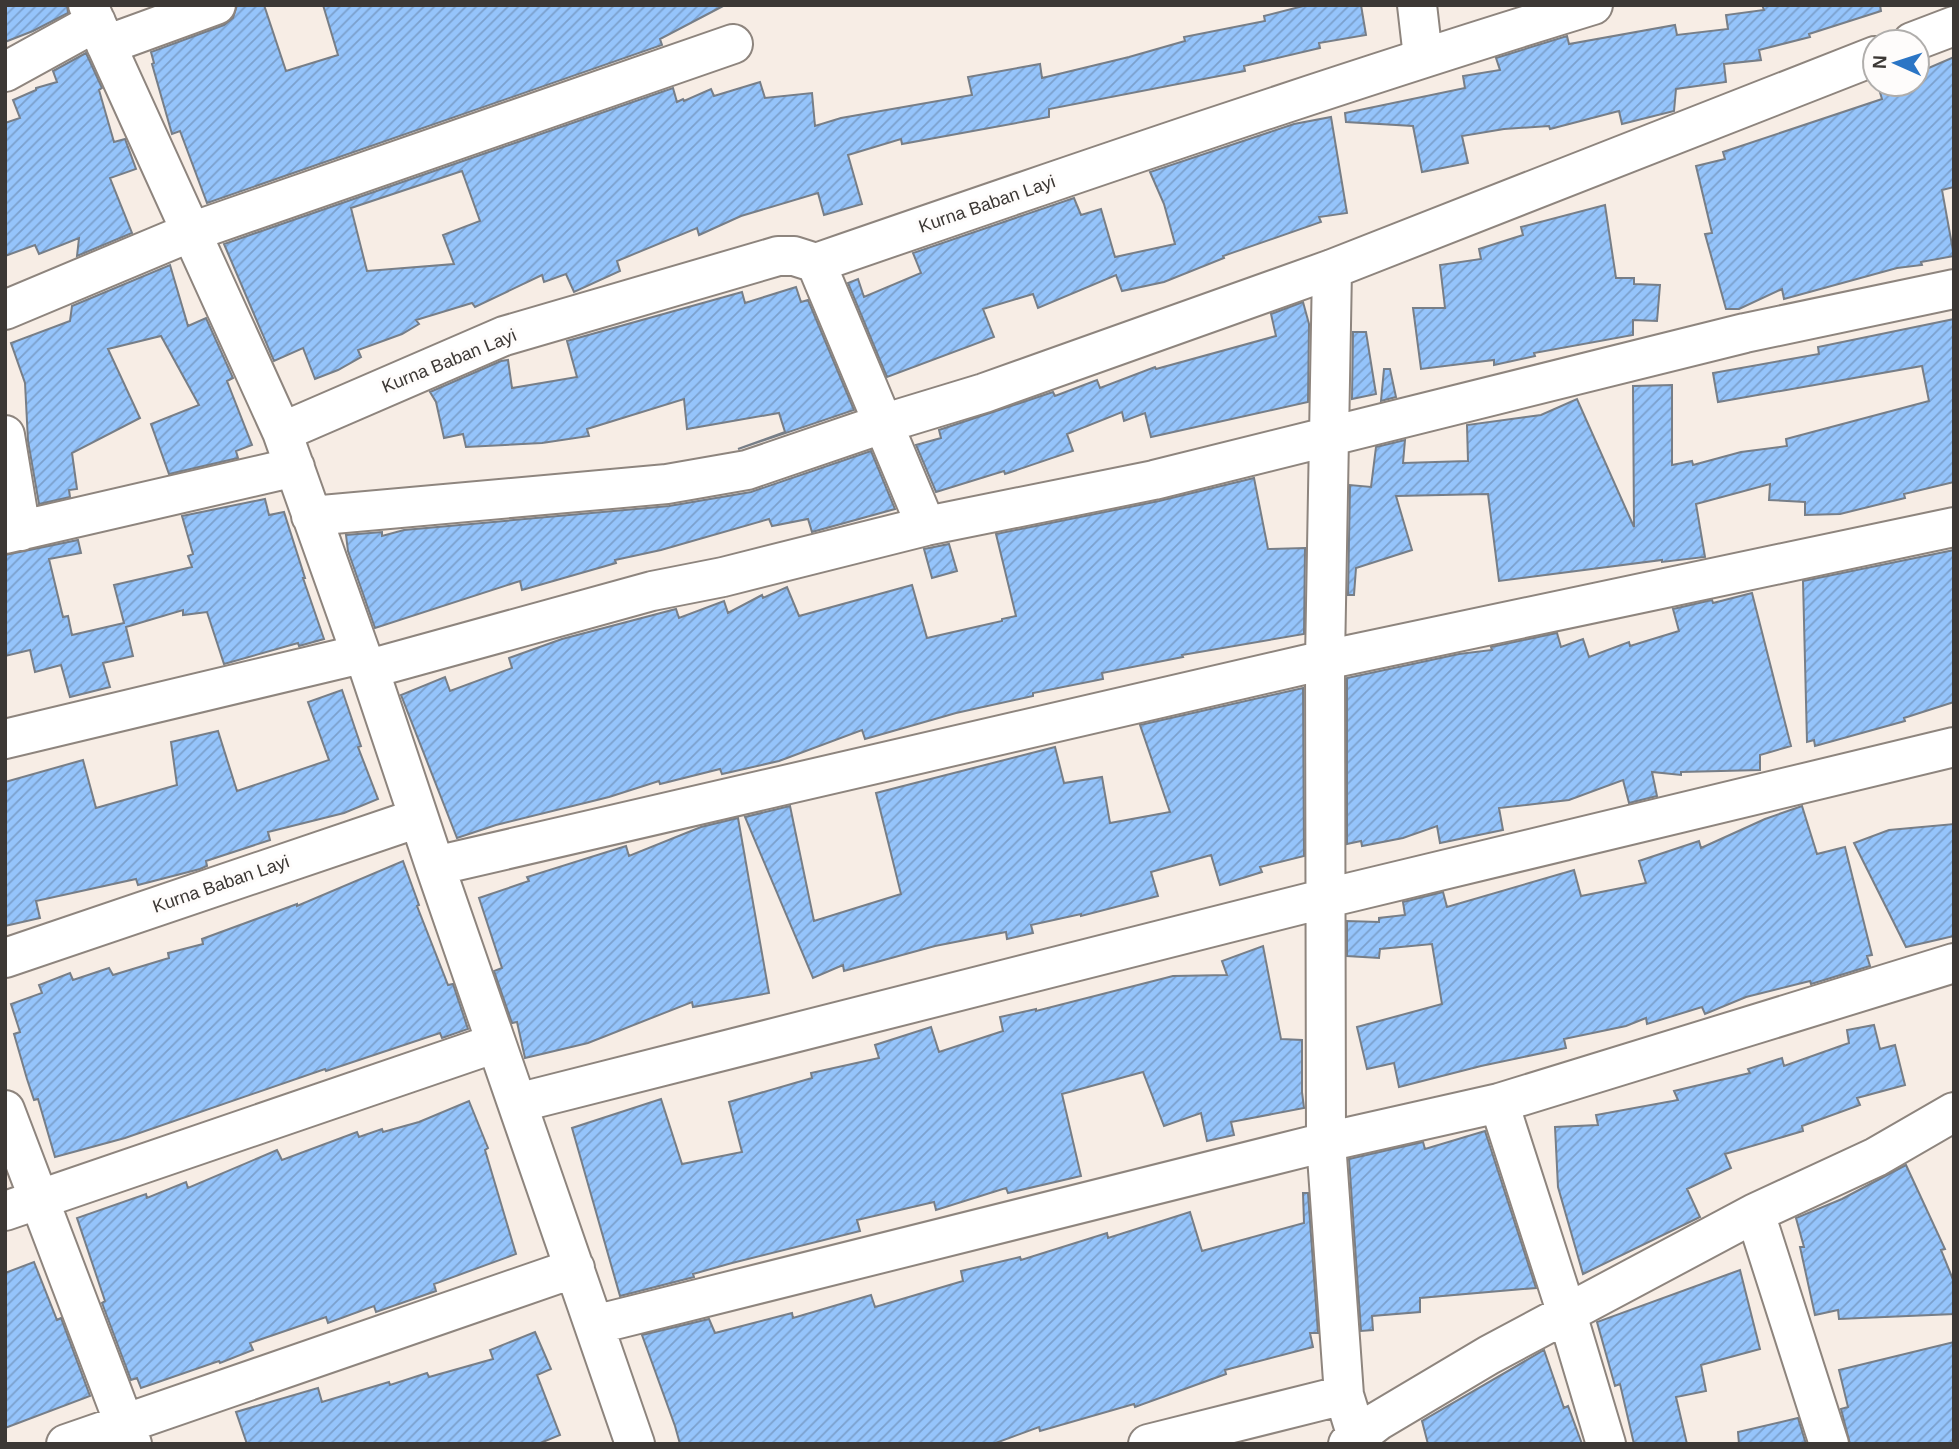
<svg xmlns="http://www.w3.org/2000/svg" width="1959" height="1449" font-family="Helvetica,sans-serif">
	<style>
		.building { fill: url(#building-hatch); stroke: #777e87; stroke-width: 2; fill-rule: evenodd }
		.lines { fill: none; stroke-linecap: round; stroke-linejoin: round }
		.minor-casing { stroke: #8e857e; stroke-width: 42 }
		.minor { stroke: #fff; stroke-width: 38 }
		.labels { text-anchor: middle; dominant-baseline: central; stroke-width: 6; stroke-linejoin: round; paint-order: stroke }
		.street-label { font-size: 18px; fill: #3c3835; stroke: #fefcfb }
	</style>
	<defs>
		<pattern id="building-hatch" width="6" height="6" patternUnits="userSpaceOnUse" patternTransform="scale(1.75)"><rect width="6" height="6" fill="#95c4fb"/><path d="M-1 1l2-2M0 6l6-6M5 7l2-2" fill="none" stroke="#7ba0cc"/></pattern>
	</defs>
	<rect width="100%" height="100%" fill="#f7ede5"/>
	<path class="building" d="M 5,5 L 67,5 L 68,13 L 33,31 L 5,42 Z
		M 237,5 L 264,5 L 286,71 L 338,55 L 323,5 L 725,5 L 660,39 L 662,45 L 207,203 L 180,131 L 172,134 L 152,64 L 154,63 L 151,52 L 224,25 L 233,18 Z
		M 1307,5 L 1361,5 L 1366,35 L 1319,43 L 1320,48 L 1244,66 L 1245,71 L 1049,109 L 1049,117 L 902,144 L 901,139 L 848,155 L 862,204 L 824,215 L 818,193 L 741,216 L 699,235 L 697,228 L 617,261 L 620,271 L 574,292 L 566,274 L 544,282 L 542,275 L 475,307 L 472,303 L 416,320 L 419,324 L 402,334 L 358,350 L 361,357 L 338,370 L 315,379 L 303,348 L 274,361 L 224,244 L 673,88 L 677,102 L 683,99 L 684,101 L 711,89 L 714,96 L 760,82 L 765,98 L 812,93 L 815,126 L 841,118 L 972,95 L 968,77 L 1040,64 L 1042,78 L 1129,57 L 1185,41 L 1184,37 L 1265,21 L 1264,16 ZM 462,171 L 480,221 L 443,235 L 454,264 L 367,271 L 351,208 Z
		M 1762,5 L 1880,5 L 1881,11 L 1809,34 L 1810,37 L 1759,50 L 1761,60 L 1724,64 L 1726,82 L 1676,89 L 1674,111 L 1622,124 L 1619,111 L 1550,129 L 1549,126 L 1504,129 L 1462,136 L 1468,163 L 1422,172 L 1413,126 L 1346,122 L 1345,113 L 1465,88 L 1463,76 L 1500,70 L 1496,58 L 1567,36 L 1569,44 L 1675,25 L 1677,35 L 1728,29 L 1726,15 L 1764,10 Z
		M 86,53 L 102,88 L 99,90 L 114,142 L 125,139 L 136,169 L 110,178 L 132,233 L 77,256 L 79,238 L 39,254 L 35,245 L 5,256 L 5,123 L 20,118 L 13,100 L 36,90 L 36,88 L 57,82 L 53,71 Z
		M 1954,57 L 1954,187 L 1942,190 L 1954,256 L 1921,262 L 1922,265 L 1897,268 L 1784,299 L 1782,289 L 1739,309 L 1726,309 L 1705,234 L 1712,233 L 1696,166 L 1725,159 L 1723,152 L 1882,99 L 1879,89 L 1891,84 L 1917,84 L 1917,73 Z
		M 1331,117 L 1347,213 L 1319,217 L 1321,222 L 1223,256 L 1224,258 L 1164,282 L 1122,291 L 1116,275 L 1038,308 L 1033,294 L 983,309 L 994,337 L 887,377 L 848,283 L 858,279 L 864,297 L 921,273 L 913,253 L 1074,198 L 1081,215 L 1101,209 L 1115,257 L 1175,244 L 1164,204 L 1150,172 L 1294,124 Z
		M 1605,205 L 1616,278 L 1634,278 L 1634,284 L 1660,285 L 1657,321 L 1633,320 L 1633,335 L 1534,353 L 1535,356 L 1494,365 L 1494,360 L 1421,369 L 1413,308 L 1445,308 L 1440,265 L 1481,259 L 1479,249 L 1523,235 L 1521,227 Z
		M 170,265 L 188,326 L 206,318 L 233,378 L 227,381 L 252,445 L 236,451 L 238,458 L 169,474 L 151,424 L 199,405 L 161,336 L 108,349 L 140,418 L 72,453 L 77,489 L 69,490 L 70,497 L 39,504 L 28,441 L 25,383 L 11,343 L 70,321 L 72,306 Z
		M 796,287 L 801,302 L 808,300 L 854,410 L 738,449 L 785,432 L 779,413 L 687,429 L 684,399 L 587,429 L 589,436 L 542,443 L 466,447 L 463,434 L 444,438 L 436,402 L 430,392 L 501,361 L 508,360 L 512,388 L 577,377 L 567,341 L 742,292 L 745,303 Z
		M 1303,302 L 1309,324 L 1308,402 L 1151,437 L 1145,413 L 1124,421 L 1122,412 L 1067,434 L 1073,451 L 1005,474 L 1004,471 L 936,492 L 916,445 L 941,438 L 939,430 L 1053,392 L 1055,396 L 1097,380 L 1100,388 L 1155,367 L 1156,369 L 1276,336 L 1271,314 Z
		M 1954,319 L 1954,482 L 1904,494 L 1905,498 L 1840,514 L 1805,515 L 1805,502 L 1769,500 L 1770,484 L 1696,504 L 1705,557 L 1662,562 L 1662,560 L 1499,581 L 1488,494 L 1396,496 L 1412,550 L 1356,568 L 1354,595 L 1348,595 L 1350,485 L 1371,487 L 1376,447 L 1405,440 L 1403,463 L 1468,461 L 1467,425 L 1541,415 L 1577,399 L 1634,527 L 1633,386 L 1672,385 L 1672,465 L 1692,461 L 1693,465 L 1741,452 L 1787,446 L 1786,439 L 1929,401 L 1922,366 L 1718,402 L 1713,373 L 1819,354 L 1818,347 Z
		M 1353,332 L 1366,332 L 1376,394 L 1352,399 Z
		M 1384,369 L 1390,369 L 1396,397 L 1381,401 Z
		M 871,451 L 895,509 L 812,532 L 808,519 L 772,526 L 769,519 L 661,550 L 615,560 L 616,563 L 522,590 L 520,581 L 375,628 L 348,551 L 346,535 L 382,532 L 382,536 L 404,530 L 669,506 L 751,492 Z
		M 1254,478 L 1268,549 L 1305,548 L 1304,634 L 1182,655 L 1183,657 L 1102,673 L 1103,679 L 1033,693 L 1033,696 L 956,713 L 865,739 L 862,730 L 779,761 L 722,774 L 720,769 L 660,784 L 659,781 L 609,797 L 496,825 L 457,838 L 401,695 L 445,677 L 450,691 L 512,668 L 509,658 L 562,639 L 676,609 L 679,618 L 724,601 L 728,613 L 762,595 L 763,598 L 787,587 L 799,616 L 912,585 L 927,638 L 1002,621 L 1002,619 L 1016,616 L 996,534 L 1159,501 Z
		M 265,499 L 269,515 L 284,512 L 305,578 L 303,578 L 324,639 L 299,646 L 298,643 L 224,664 L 207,612 L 183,615 L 183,610 L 126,627 L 133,656 L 103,663 L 110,687 L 70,697 L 61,665 L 35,672 L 30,650 L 5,656 L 5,555 L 78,540 L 81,553 L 49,559 L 63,617 L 68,616 L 72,635 L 124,623 L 114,585 L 192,567 L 188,556 L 193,554 L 182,516 Z
		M 949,544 L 957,571 L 932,578 L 924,549 Z
		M 1954,550 L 1954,702 L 1904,718 L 1905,721 L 1815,746 L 1814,740 L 1807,742 L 1803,581 Z
		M 1752,593 L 1791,746 L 1760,755 L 1760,770 L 1681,772 L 1681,775 L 1652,772 L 1657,796 L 1629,803 L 1623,780 L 1569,800 L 1499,808 L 1503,830 L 1440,843 L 1437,826 L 1403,838 L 1362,846 L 1361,841 L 1347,844 L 1347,678 L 1459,654 L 1492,650 L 1491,647 L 1557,633 L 1561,647 L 1583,639 L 1589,657 L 1629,642 L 1630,646 L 1679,631 L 1673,609 L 1712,600 L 1713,603 Z
		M 1303,688 L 1304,856 L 1260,867 L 1262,872 L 1220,885 L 1211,855 L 1151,872 L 1158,896 L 1081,916 L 1081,914 L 1031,925 L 1033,933 L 1007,939 L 1006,932 L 935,946 L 844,971 L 843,965 L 813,978 L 745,817 L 790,806 L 814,921 L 901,894 L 876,793 L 1055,747 L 1064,783 L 1102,777 L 1110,823 L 1170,812 L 1140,725 Z
		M 342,690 L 361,746 L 358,747 L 378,799 L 344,813 L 268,832 L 270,840 L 206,861 L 207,866 L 200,869 L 138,885 L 136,879 L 36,901 L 40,918 L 5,926 L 5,782 L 83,760 L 96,808 L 177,785 L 171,742 L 218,731 L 237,791 L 329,760 L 308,702 Z
		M 1802,806 L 1817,854 L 1845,847 L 1872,955 L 1867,956 L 1870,966 L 1811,984 L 1810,981 L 1746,997 L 1705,1014 L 1702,1007 L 1647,1024 L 1646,1018 L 1626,1026 L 1564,1039 L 1566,1048 L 1481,1066 L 1399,1087 L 1394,1063 L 1367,1069 L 1357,1027 L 1442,1004 L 1432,944 L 1380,949 L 1379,958 L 1347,956 L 1347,921 L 1379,922 L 1379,918 L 1405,915 L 1403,902 L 1443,892 L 1447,907 L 1574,870 L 1581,896 L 1646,883 L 1639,861 L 1699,841 L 1701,848 L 1765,819 Z
		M 738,818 L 769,993 L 693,1007 L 692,1002 L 588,1043 L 525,1058 L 517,1022 L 512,1023 L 494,971 L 502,968 L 479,898 L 529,881 L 527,877 L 626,846 L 629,856 L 701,827 Z
		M 1954,824 L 1954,936 L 1906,947 L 1854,843 L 1889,830 Z
		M 403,861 L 419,905 L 417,906 L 448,985 L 453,984 L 468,1029 L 442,1038 L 440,1033 L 326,1071 L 325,1069 L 125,1138 L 55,1157 L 38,1099 L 34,1100 L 27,1079 L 14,1034 L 20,1032 L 11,1004 L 42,993 L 39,985 L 70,973 L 73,980 L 109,968 L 113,975 L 169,958 L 168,953 L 203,944 L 202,939 L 297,904 L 297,906 Z
		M 1263,946 L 1281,1039 L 1302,1040 L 1302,1092 L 1304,1108 L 1231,1122 L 1234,1135 L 1207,1141 L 1201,1113 L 1164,1126 L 1143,1072 L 1062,1094 L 1081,1176 L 1008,1193 L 1006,1188 L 936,1210 L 934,1202 L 857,1220 L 860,1231 L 732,1263 L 693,1274 L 694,1277 L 620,1296 L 572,1128 L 661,1099 L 682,1164 L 742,1152 L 729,1102 L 812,1078 L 811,1073 L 879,1058 L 875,1045 L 931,1027 L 939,1052 L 1003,1031 L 1000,1017 L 1036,1009 L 1036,1011 L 1173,976 L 1227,975 L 1222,961 Z
		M 1874,1025 L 1880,1049 L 1895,1045 L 1905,1085 L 1857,1098 L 1860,1105 L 1802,1126 L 1803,1131 L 1725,1154 L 1731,1168 L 1687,1189 L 1700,1217 L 1583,1274 L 1558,1187 L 1555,1127 L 1598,1125 L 1596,1115 L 1678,1100 L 1674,1091 L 1750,1073 L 1748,1069 L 1782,1058 L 1784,1066 L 1849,1043 L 1847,1030 Z
		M 469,1101 L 488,1148 L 485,1150 L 516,1254 L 434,1284 L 436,1291 L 376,1312 L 374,1306 L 328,1323 L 326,1317 L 250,1343 L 253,1350 L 220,1363 L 219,1361 L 141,1388 L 137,1378 L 131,1380 L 102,1303 L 105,1301 L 77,1218 L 146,1194 L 147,1198 L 186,1182 L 188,1188 L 277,1150 L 282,1160 L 357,1132 L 359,1137 L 382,1129 L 383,1132 L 419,1122 Z
		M 1485,1131 L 1536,1288 L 1420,1298 L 1420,1312 L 1372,1316 L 1373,1330 L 1361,1331 L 1349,1159 L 1423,1142 L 1425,1149 Z
		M 1906,1165 L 1945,1249 L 1941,1250 L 1954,1282 L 1954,1314 L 1839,1319 L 1838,1310 L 1815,1315 L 1800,1247 L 1804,1247 L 1796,1218 L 1842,1199 Z
		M 1303,1193 L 1308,1193 L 1318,1333 L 1310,1333 L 1313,1347 L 1225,1370 L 1226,1374 L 1135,1407 L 1134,1404 L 1040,1431 L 1039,1427 L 993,1444 L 680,1444 L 675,1426 L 642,1335 L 709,1319 L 715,1333 L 792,1313 L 793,1318 L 871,1295 L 875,1307 L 963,1281 L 961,1271 L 1020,1257 L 1021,1260 L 1107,1233 L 1108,1238 L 1190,1212 L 1202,1251 L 1304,1223 Z
		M 34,1262 L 57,1320 L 61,1318 L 90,1396 L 5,1428 L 5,1273 Z
		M 1740,1270 L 1760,1349 L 1701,1365 L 1706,1391 L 1676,1397 L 1687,1444 L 1634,1444 L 1620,1384 L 1615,1386 L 1597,1322 Z
		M 535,1332 L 551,1369 L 537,1375 L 560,1435 L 538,1444 L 247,1444 L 236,1412 L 318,1388 L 322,1402 L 389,1382 L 390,1385 L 427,1373 L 429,1377 L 493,1359 L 490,1350 Z
		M 1954,1342 L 1954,1444 L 1850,1444 L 1841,1409 L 1848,1407 L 1839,1370 Z
		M 1544,1350 L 1564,1408 L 1568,1406 L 1582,1444 L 1428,1444 L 1422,1421 Z
		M 1798,1418 L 1806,1444 L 1739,1444 L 1738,1432 Z"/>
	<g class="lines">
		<g class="minor-casing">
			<path id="minor" d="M 88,5 L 282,432 L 361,654 L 369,669 L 435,866 L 635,1444
				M 1417,5 L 1423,57
				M 1912,42 L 1954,26
				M 106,45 L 216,5
				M 5,72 L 96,22
				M 816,263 L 926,526
				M 1332,269 L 1325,660 L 1326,1142 L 1344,1395 L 1357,1437
				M 5,310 L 191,232 L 733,44
				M 282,432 L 504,336 L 778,256 L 794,256 L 816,263 C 1074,174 1332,85 1593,5
				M 5,435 L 21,531
				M 311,516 L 667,484 L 747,470 L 882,424 L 984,393 L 1332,269 L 1875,56
				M 5,534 L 295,467
				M 369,669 L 652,591 L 723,577 L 926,526 L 1154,480 L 1745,333 L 1954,289
				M 5,739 L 361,654
				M 435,866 L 1325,660 L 1954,527
				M 5,958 L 418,818
				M 517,1103 L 1327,898 L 1954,747
				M 1499,1103 L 1567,1314 L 1606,1444
				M 5,1110 L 132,1444
				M 5,1211 L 496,1043
				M 1755,1213 L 1829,1444
				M 594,1325 L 1326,1142 L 1499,1103 L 1954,963
				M 66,1444 L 575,1268
				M 1148,1444 L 1344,1395
				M 1348,1444 L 1378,1421 L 1489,1355 L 1755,1213 L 1876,1157 L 1954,1112"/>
		</g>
		<use href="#minor" class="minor"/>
	</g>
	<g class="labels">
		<g class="street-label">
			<text transform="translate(987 204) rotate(-19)">Kurna Baban Layi</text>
			<text transform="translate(449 361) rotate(-22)">Kurna Baban Layi</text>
			<text transform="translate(221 884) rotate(-19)">Kurna Baban Layi</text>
		</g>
	</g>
	<rect width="1959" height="1449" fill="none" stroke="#3c3835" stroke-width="14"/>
	<g transform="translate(1896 63) rotate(273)"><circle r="33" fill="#fefcfb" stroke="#b0aeac" stroke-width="2"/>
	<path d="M0-5L12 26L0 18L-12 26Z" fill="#2b75c5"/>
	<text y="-10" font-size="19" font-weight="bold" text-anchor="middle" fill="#3c3835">N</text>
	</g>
</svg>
